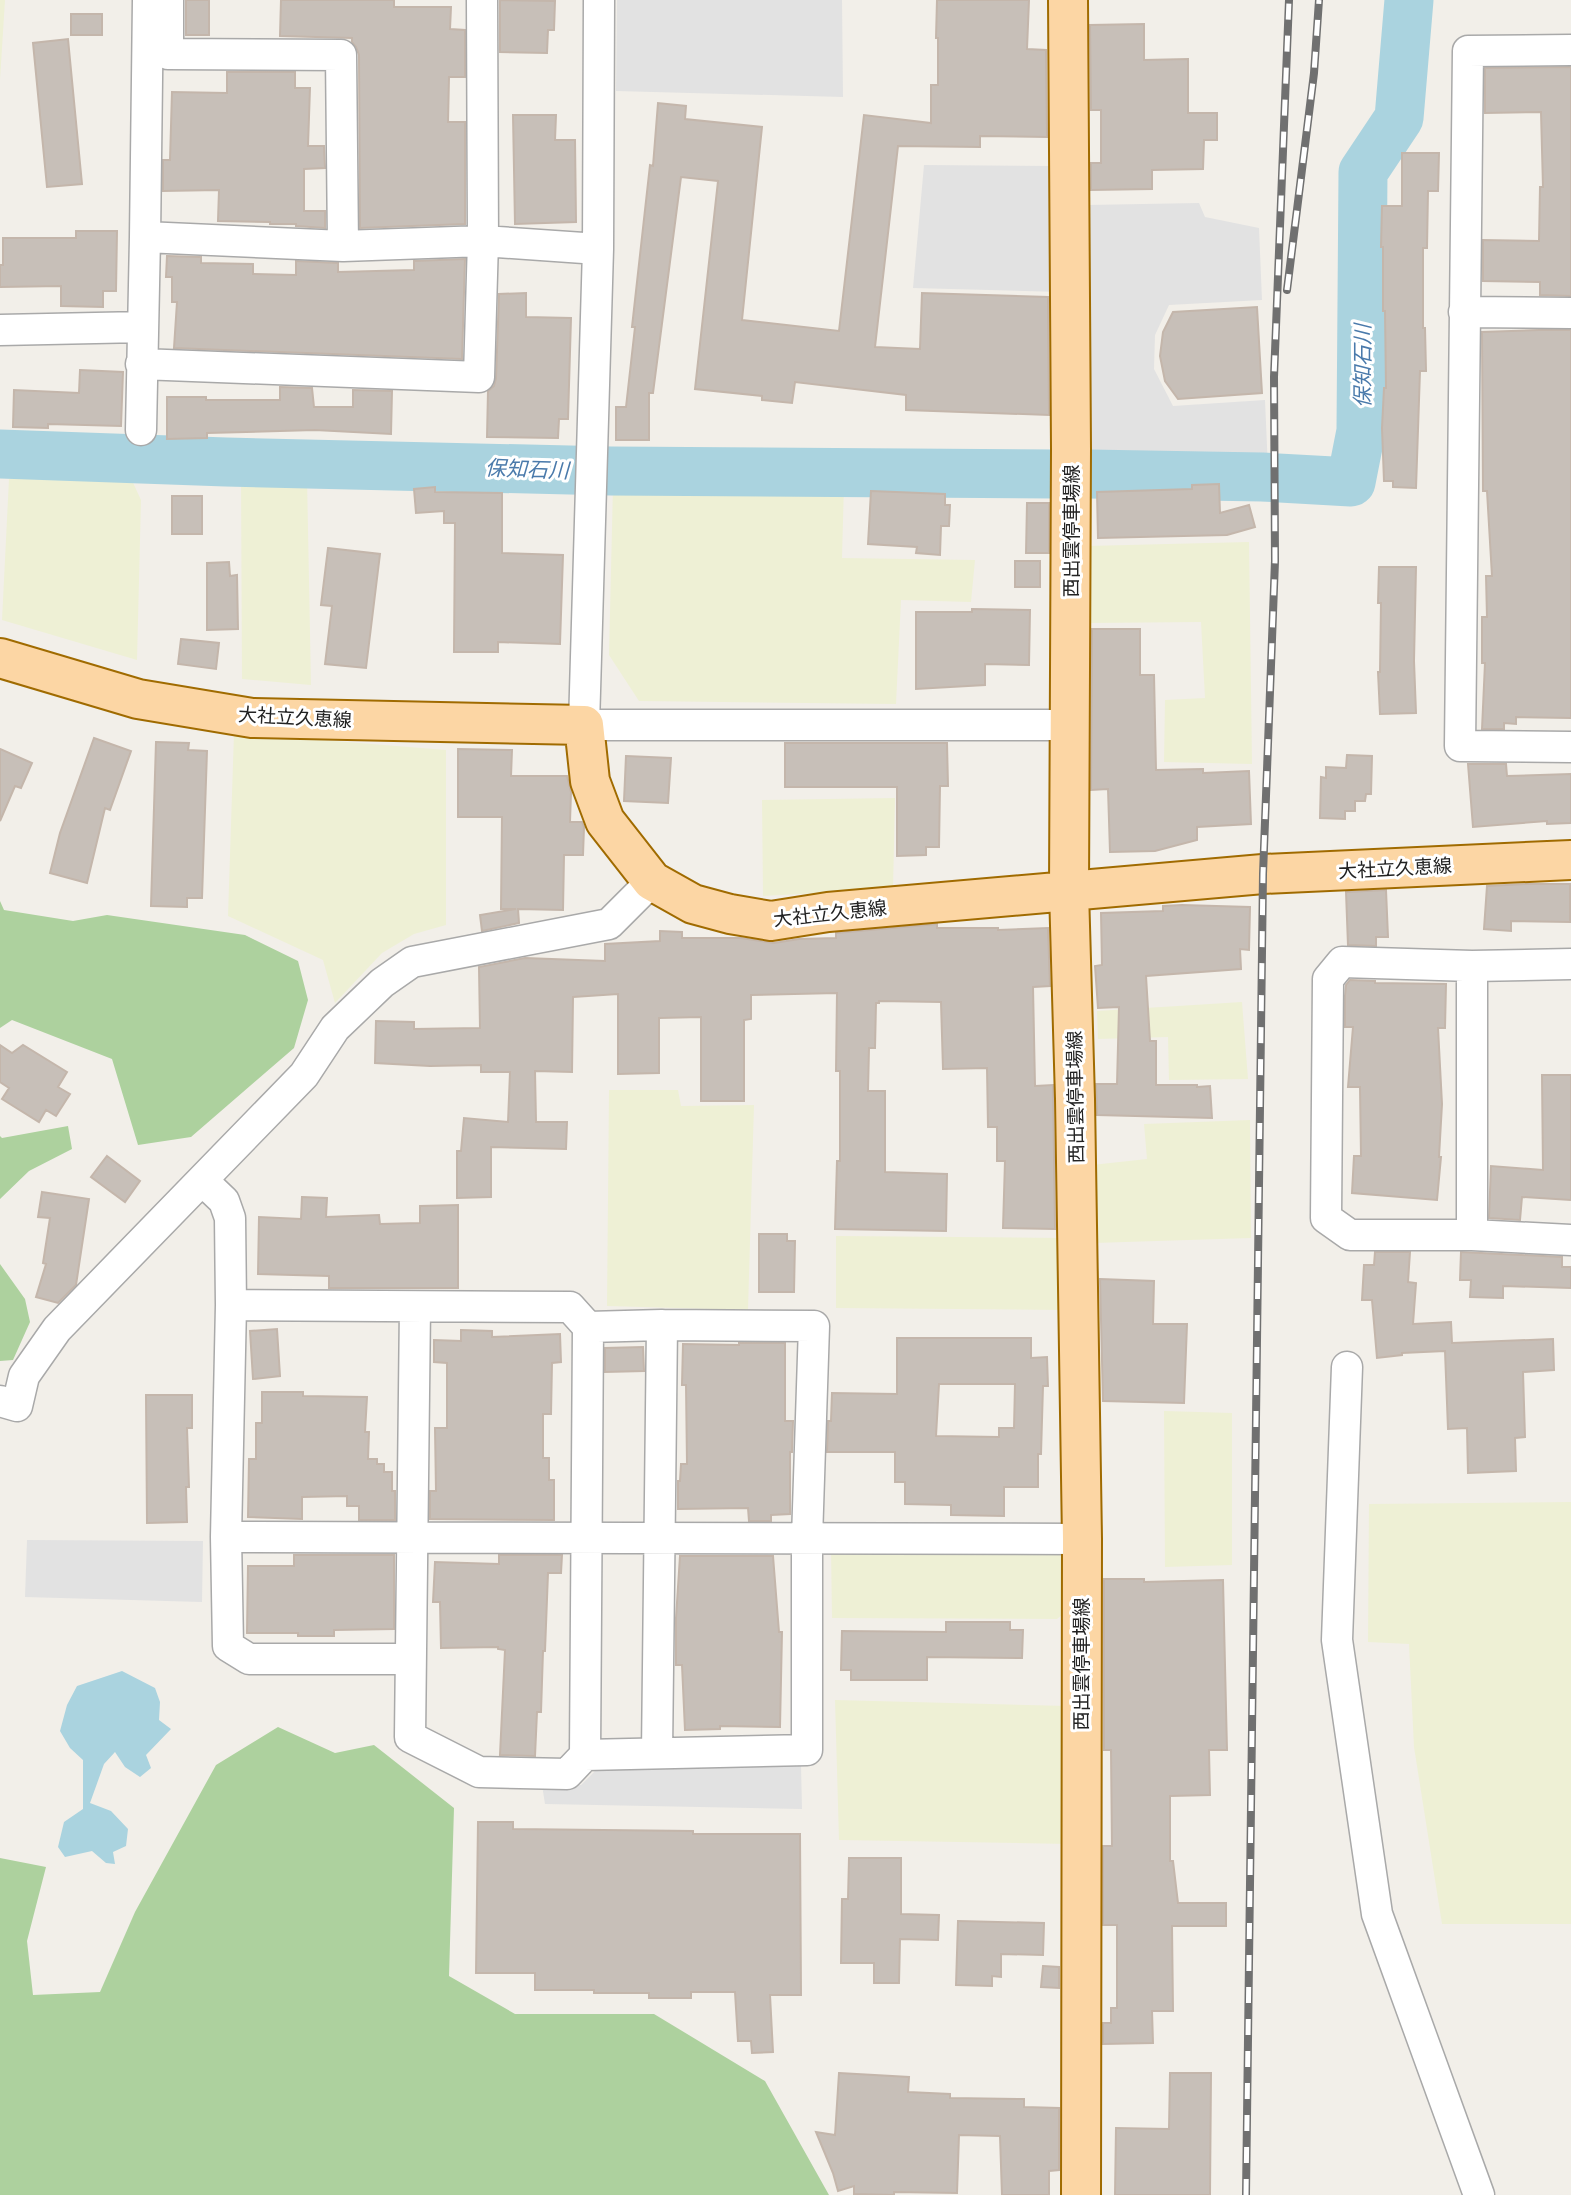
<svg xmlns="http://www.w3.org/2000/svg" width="1571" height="2195" font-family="'PT Sans Narrow','Noto Sans JP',sans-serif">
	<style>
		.farmland { fill: #eef0d5 }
		.forest { fill: #add19e }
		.parking { fill: #e2e2e2 }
		.water { fill: #aad3df }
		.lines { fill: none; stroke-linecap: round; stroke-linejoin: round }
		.river { stroke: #aad3df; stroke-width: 49 }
		.building { fill: #c7bfb8; stroke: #c4b6ab; stroke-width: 2; fill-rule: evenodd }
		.minor-casing { stroke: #a9a9a9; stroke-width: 33 }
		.major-casing { stroke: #a06b00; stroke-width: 42 }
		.minor { stroke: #fff; stroke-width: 30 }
		.major { stroke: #fcd6a4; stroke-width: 38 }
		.rail-casing { stroke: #707070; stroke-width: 8 }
		.rail { stroke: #fff; stroke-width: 5; stroke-dasharray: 16; stroke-linecap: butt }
		.labels { text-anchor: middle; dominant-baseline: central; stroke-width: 6; stroke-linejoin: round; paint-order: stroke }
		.street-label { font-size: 19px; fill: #222; stroke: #fff }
		.water-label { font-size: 21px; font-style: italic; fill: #4a7aab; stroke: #fff }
	</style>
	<rect width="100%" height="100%" fill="#f2efe9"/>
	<path class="farmland" d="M 0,0 L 5,0 L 0,80 Z
		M 129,474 L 141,500 L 137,660 L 2,620 L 9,479 Z
		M 307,477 L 311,685 L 242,679 L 241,478 Z
		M 844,484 L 842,558 L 975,560 L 971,602 L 901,600 L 896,704 L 639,701 L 609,655 L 613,486 Z
		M 1249,542 L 1252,764 L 1164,762 L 1165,700 L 1205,698 L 1201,622 L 1087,623 L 1087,546 Z
		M 234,733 L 446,750 L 446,925 L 414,934 L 382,953 L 335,1003 L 323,960 L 228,916 Z
		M 895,798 L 893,889 L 763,896 L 762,800 Z
		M 1242,1002 L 1248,1079 L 1169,1080 L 1168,1037 L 1098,1039 L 1097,1011 Z
		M 609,1090 L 678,1090 L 681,1106 L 754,1105 L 748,1310 L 607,1306 Z
		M 1250,1120 L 1251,1238 L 1094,1243 L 1092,1165 L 1147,1159 L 1144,1124 Z
		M 836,1236 L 1061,1238 L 1064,1310 L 836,1308 Z
		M 1164,1411 L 1232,1413 L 1232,1565 L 1165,1567 Z
		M 1571,1502 L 1571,1924 L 1442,1924 L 1414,1747 L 1409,1644 L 1368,1642 L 1369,1504 Z
		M 1066,1547 L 1068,1610 L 1057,1619 L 832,1618 L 831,1548 Z
		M 835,1700 L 1069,1706 L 1070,1844 L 839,1840 Z"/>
	<path class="forest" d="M 0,901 L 4,910 L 73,921 L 107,915 L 245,935 L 298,961 L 308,1000 L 294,1048 L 191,1137 L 138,1145 L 112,1059 L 12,1020 L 0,1028 Z
		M 68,1126 L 72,1149 L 29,1171 L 0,1199 L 0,1136 L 2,1138 Z
		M 0,1264 L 25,1299 L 30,1322 L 13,1360 L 0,1361 Z
		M 278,1727 L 335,1753 L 374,1745 L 454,1808 L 449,1976 L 515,2014 L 654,2014 L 765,2081 L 829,2195 L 0,2195 L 0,1858 L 46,1867 L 27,1941 L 33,1995 L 100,1992 L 135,1912 L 216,1765 Z"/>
	<path class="parking" d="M 617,0 L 842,0 L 843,97 L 616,91 Z
		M 924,165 L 1055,166 L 1060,292 L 913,288 Z
		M 1199,203 L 1205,217 L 1259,228 L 1262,300 L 1169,305 L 1155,335 L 1154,369 L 1173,406 L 1265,400 L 1268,469 L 1089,465 L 1087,205 Z
		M 27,1540 L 203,1541 L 202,1602 L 25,1597 Z
		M 801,1765 L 802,1809 L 545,1804 L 542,1785 L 581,1785 L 597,1769 Z"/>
	<path class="water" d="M 122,1671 L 155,1688 L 160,1702 L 159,1720 L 171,1729 L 146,1755 L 151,1768 L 140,1777 L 125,1767 L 115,1752 L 104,1764 L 90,1803 L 111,1811 L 128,1829 L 126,1846 L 113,1852 L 115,1864 L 106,1863 L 92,1851 L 65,1857 L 58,1847 L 64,1822 L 83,1809 L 83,1760 L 70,1748 L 60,1731 L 67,1705 L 77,1686 Z"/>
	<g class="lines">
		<path class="river" d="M 0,454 L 226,462 L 611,471 L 1054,474
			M 1089,474 L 1262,477 L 1351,482 L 1361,431 L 1363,172 L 1399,118 L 1409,0"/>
	</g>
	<path class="building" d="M 186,0 L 209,0 L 209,35 L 186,35 Z
		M 281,0 L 394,0 L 394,7 L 451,7 L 450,29 L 465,30 L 465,77 L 449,77 L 448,122 L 465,122 L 465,224 L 360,228 L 359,55 L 356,47 L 352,42 L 352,38 L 280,36 Z
		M 500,0 L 555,1 L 554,30 L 548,30 L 547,53 L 500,52 Z
		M 937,0 L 1029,0 L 1027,49 L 1046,50 L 1047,137 L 980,136 L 980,147 L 898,146 L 875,347 L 920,349 L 922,293 L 1048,297 L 1049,415 L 906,410 L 906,395 L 795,382 L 792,403 L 762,400 L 762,396 L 695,389 L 718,181 L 681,177 L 653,393 L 649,393 L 649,440 L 616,440 L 616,407 L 626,407 L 635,327 L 632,327 L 650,165 L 653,166 L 658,103 L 686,106 L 685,119 L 762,127 L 742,320 L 839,331 L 864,115 L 931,123 L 931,85 L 938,85 L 938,38 L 936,38 Z
		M 71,14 L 102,14 L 102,35 L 71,35 Z
		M 1144,24 L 1144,60 L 1188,59 L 1188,113 L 1217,113 L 1217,140 L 1204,140 L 1203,169 L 1152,170 L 1152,189 L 1091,190 L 1091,163 L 1101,163 L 1101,110 L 1091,110 L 1090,25 Z
		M 68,39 L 82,184 L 47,187 L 33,43 Z
		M 1571,67 L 1571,296 L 1540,295 L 1540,282 L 1483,281 L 1483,240 L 1539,241 L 1540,187 L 1543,187 L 1541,112 L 1485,113 L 1485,68 Z
		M 227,72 L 295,72 L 295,88 L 310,88 L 308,146 L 324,146 L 325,168 L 304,169 L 304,211 L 325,211 L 325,228 L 296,226 L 296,224 L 270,224 L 270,222 L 218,221 L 219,190 L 163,191 L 163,160 L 170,160 L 172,92 L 227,93 Z
		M 513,115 L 556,115 L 555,140 L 575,140 L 576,222 L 515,224 Z
		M 1402,153 L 1439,153 L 1438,191 L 1428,191 L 1427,248 L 1423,248 L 1423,328 L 1425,328 L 1426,371 L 1420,371 L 1416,488 L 1393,487 L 1393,481 L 1384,481 L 1382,428 L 1384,388 L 1386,388 L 1385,311 L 1383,311 L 1383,247 L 1381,247 L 1382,206 L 1402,206 Z
		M 76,231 L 117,231 L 116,291 L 103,291 L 103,307 L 61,306 L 61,286 L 0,287 L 0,265 L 3,265 L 3,238 L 76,238 Z
		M 167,256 L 201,257 L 201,263 L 253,264 L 253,274 L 296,275 L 296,261 L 338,263 L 338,272 L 414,270 L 414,261 L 465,259 L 462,359 L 174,348 L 177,302 L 172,302 L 172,277 L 166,277 Z
		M 526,293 L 526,317 L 571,318 L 568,419 L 559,419 L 558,438 L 487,437 L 488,391 L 494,386 L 496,378 L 499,294 Z
		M 1257,307 L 1262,393 L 1178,399 L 1165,381 L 1160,356 L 1163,332 L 1173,312 Z
		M 1539,330 L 1571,330 L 1571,718 L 1516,717 L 1516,724 L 1504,723 L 1504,729 L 1482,729 L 1485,663 L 1482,663 L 1482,617 L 1487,617 L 1486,576 L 1492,576 L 1487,491 L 1483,491 L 1482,332 Z
		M 80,370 L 123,372 L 121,426 L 48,424 L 48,428 L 13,427 L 14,390 L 79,393 Z
		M 280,387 L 312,388 L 314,407 L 353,407 L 353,390 L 392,391 L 391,434 L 315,430 L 207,433 L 207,438 L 167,439 L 167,397 L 206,397 L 206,400 L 280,400 Z
		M 1219,484 L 1220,513 L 1249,505 L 1255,527 L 1227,535 L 1098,538 L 1097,492 L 1192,489 L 1192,485 Z
		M 435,487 L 435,492 L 502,493 L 502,553 L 563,555 L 560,644 L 498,642 L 498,652 L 454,652 L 455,523 L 444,523 L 444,511 L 416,513 L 414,489 Z
		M 871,491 L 945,494 L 945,505 L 950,505 L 949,526 L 941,526 L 940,555 L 916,553 L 917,547 L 868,544 Z
		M 172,496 L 202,496 L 202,534 L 172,534 Z
		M 1027,503 L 1049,503 L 1049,553 L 1026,553 Z
		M 328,548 L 380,554 L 366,668 L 325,664 L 332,606 L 321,605 Z
		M 1015,561 L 1040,561 L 1040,587 L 1015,587 Z
		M 229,562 L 230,576 L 237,575 L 238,629 L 207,630 L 207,563 Z
		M 1379,567 L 1416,567 L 1414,661 L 1416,713 L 1380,714 L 1378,672 L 1380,672 L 1381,603 L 1378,603 Z
		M 972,609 L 1030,610 L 1029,665 L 985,664 L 985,685 L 916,689 L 916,612 L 972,612 Z
		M 1092,629 L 1140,629 L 1140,675 L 1154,675 L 1156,770 L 1203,769 L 1203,773 L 1249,771 L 1251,824 L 1197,827 L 1197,840 L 1155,851 L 1110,852 L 1108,789 L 1091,790 Z
		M 181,639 L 219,643 L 216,669 L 178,664 Z
		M 94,738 L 131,751 L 110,810 L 105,808 L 87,883 L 50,873 L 60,833 Z
		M 156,742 L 189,743 L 188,750 L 207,751 L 202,898 L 187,898 L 187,907 L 151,906 Z
		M 785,743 L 947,743 L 948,786 L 940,786 L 939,847 L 926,847 L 926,855 L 897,856 L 897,787 L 785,787 Z
		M 0,749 L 32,763 L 21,788 L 15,786 L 0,821 Z
		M 458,749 L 512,750 L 511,776 L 567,776 L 571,792 L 570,822 L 582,822 L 584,827 L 583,855 L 564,855 L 563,910 L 518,909 L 519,923 L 482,931 L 480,915 L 516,909 L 501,909 L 502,817 L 458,817 Z
		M 1347,755 L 1372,756 L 1371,794 L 1366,794 L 1365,801 L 1355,801 L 1355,811 L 1345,811 L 1345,819 L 1320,818 L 1321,777 L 1326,778 L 1326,767 L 1346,768 Z
		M 626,756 L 671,758 L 668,803 L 624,801 Z
		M 1468,764 L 1506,764 L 1507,776 L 1571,774 L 1571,823 L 1547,824 L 1547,821 L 1473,827 Z
		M 1527,884 L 1570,884 L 1570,922 L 1511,921 L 1511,931 L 1484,929 L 1487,886 Z
		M 1386,890 L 1388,937 L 1376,937 L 1376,946 L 1348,945 L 1346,892 Z
		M 1182,905 L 1250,907 L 1249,950 L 1240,949 L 1241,969 L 1146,976 L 1150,1041 L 1156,1041 L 1156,1085 L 1197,1085 L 1197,1087 L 1210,1086 L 1212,1118 L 1097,1115 L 1096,1084 L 1117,1084 L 1119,1007 L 1098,1008 L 1095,966 L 1102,965 L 1101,913 L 1163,911 L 1163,906 Z
		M 937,924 L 937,928 L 998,928 L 998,930 L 1048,928 L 1050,986 L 1033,987 L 1035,1086 L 1053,1085 L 1055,1229 L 1003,1228 L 1005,1161 L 997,1161 L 997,1127 L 988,1127 L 987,1068 L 943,1069 L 941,1002 L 879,1001 L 879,1003 L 876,1003 L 875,1048 L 869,1048 L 868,1091 L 885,1091 L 885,1172 L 947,1174 L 946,1231 L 835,1229 L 837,1161 L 840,1161 L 840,1071 L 836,1071 L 837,993 L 751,995 L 751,1019 L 744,1020 L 744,1101 L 701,1101 L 701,1017 L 659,1018 L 659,1073 L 618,1074 L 618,994 L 573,997 L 572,1072 L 535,1071 L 536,1122 L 567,1122 L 566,1149 L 491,1147 L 491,1197 L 457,1198 L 457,1151 L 461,1151 L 464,1118 L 508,1122 L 510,1072 L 481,1072 L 481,1065 L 430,1066 L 375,1063 L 376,1021 L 414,1022 L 414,1029 L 480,1028 L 479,967 L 525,958 L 605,961 L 605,944 L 660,941 L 660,931 L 682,932 L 682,938 L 741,938 L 774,943 L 799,939 L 836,938 L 836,933 Z
		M 1350,980 L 1375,981 L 1375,983 L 1446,984 L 1445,1028 L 1438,1028 L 1442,1104 L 1439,1157 L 1441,1157 L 1437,1200 L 1352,1193 L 1354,1156 L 1361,1156 L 1360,1087 L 1348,1087 L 1353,1027 L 1345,1027 L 1345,996 L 1346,985 Z
		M 0,1045 L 12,1053 L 23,1045 L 67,1072 L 58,1087 L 70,1094 L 56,1116 L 46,1110 L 39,1122 L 2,1099 L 9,1088 L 0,1082 Z
		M 1542,1075 L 1571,1075 L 1571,1200 L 1522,1197 L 1520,1220 L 1489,1218 L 1491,1166 L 1543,1170 Z
		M 107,1156 L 140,1181 L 125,1202 L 91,1177 Z
		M 42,1192 L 89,1199 L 76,1285 L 58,1303 L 36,1297 L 46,1264 L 43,1263 L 50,1218 L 38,1217 Z
		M 302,1197 L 327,1198 L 326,1217 L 379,1215 L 380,1224 L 420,1223 L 420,1206 L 458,1205 L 458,1288 L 329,1288 L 329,1276 L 258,1274 L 259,1217 L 301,1219 Z
		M 759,1234 L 787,1234 L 787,1241 L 795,1241 L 794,1292 L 759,1292 Z
		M 1375,1252 L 1410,1252 L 1408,1282 L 1416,1283 L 1413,1324 L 1451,1322 L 1452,1343 L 1553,1339 L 1554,1370 L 1523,1372 L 1525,1437 L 1515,1438 L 1516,1471 L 1468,1473 L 1467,1428 L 1448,1429 L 1445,1351 L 1402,1353 L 1402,1355 L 1377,1358 L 1372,1300 L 1362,1300 L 1364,1265 L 1374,1265 Z
		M 1461,1252 L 1562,1257 L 1562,1267 L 1571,1267 L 1571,1288 L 1503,1286 L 1503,1298 L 1470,1297 L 1471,1280 L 1460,1280 Z
		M 1100,1279 L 1154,1281 L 1153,1324 L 1187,1324 L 1184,1403 L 1103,1401 Z
		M 277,1329 L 280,1376 L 253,1379 L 250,1331 Z
		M 461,1330 L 492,1331 L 492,1337 L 560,1334 L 561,1362 L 552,1363 L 551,1414 L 543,1414 L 543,1458 L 549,1458 L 549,1480 L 554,1480 L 554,1520 L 430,1519 L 430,1491 L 436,1491 L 435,1428 L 447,1428 L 447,1363 L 434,1362 L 434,1340 L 461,1341 Z
		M 897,1338 L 1031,1338 L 1031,1358 L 1047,1357 L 1048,1386 L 1043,1386 L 1041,1454 L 1038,1454 L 1038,1487 L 1004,1487 L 1004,1516 L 951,1515 L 951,1505 L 905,1504 L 905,1482 L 895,1482 L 895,1452 L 827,1452 L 828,1421 L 831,1421 L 832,1393 L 897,1394 ZM 939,1384 L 1015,1384 L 1014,1428 L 999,1428 L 999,1437 L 936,1436 Z
		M 739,1343 L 785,1343 L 785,1421 L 793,1421 L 792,1452 L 790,1452 L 790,1514 L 771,1515 L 771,1521 L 749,1521 L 748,1508 L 678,1509 L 678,1481 L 680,1481 L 681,1464 L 687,1464 L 686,1385 L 682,1385 L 683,1344 L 739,1345 Z
		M 643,1347 L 644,1371 L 605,1372 L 605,1348 Z
		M 262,1392 L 303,1392 L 303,1396 L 367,1397 L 365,1432 L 369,1432 L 368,1459 L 377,1459 L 377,1464 L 384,1464 L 384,1472 L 392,1472 L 392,1491 L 395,1491 L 395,1520 L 359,1520 L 359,1506 L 347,1506 L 347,1496 L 302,1497 L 302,1519 L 248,1517 L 249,1459 L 256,1459 L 256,1423 L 262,1423 Z
		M 146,1395 L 192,1395 L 192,1428 L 187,1428 L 189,1487 L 186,1487 L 187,1522 L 147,1523 Z
		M 294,1555 L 394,1555 L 394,1629 L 334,1630 L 334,1636 L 298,1636 L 298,1633 L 247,1633 L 248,1566 L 294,1566 Z
		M 499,1555 L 562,1555 L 561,1573 L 548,1573 L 545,1651 L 543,1651 L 541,1712 L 537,1712 L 535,1756 L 500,1755 L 505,1650 L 498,1649 L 498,1647 L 441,1648 L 440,1602 L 433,1602 L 435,1562 L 499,1564 Z
		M 680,1556 L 773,1556 L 779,1632 L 782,1632 L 780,1727 L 720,1726 L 720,1729 L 685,1730 L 682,1665 L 676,1665 L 676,1618 Z
		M 1104,1579 L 1144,1579 L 1144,1582 L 1223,1580 L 1227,1750 L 1209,1750 L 1210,1795 L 1170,1796 L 1170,1861 L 1173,1861 L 1178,1903 L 1226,1903 L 1226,1926 L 1172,1926 L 1173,2011 L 1152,2011 L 1153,2043 L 1103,2044 L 1103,2023 L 1111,2023 L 1111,2008 L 1117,2008 L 1117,1925 L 1103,1925 L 1103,1846 L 1112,1846 L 1111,1750 L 1104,1750 Z
		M 946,1622 L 1010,1622 L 1010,1630 L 1023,1630 L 1022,1658 L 927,1657 L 927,1680 L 851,1680 L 851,1670 L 841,1670 L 842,1631 L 946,1632 Z
		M 478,1822 L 513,1822 L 513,1829 L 693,1831 L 693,1834 L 800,1834 L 801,1995 L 770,1995 L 773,2052 L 752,2053 L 751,2041 L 738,2041 L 735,1992 L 691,1992 L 691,1998 L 649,1998 L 649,1993 L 594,1993 L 594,1990 L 535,1990 L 535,1973 L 476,1973 Z
		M 849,1858 L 901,1858 L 901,1914 L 939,1915 L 938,1940 L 900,1939 L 899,1983 L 874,1983 L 874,1963 L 841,1963 L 842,1899 L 848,1899 Z
		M 958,1921 L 1044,1923 L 1043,1955 L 1001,1954 L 1001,1977 L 992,1976 L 992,1986 L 956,1985 Z
		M 1043,1966 L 1059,1967 L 1059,1988 L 1041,1987 Z
		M 839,2073 L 909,2077 L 908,2092 L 950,2094 L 950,2098 L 1024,2099 L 1024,2107 L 1059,2108 L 1059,2170 L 1049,2171 L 1049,2195 L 1002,2195 L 1000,2136 L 959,2135 L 957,2193 L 894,2192 L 894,2195 L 854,2194 L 854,2186 L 838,2191 L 833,2173 L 816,2132 L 835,2135 Z
		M 1170,2073 L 1211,2073 L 1210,2195 L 1115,2195 L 1116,2128 L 1169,2129 Z"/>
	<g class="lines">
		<g class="minor-casing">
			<path id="minor" d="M 168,0 L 168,54 L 341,55 L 343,246
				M 599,0 L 598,249 L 584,725 L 1069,725
				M 1571,50 L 1468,51 L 1460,746 L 1571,747
				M 145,237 L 148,0
				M 1464,312 L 1571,313
				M 0,330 L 143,327
				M 141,364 L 479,377 L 483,241 L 482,0
				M 141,430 L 145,237 L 343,246 L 483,241 L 598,249
				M 1571,964 L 1472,966 L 1342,962 L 1328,979 L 1326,1218 L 1350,1235 L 1472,1235 L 1571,1240
				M 1472,966 L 1472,1235
				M 202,1180 L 224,1201 L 230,1218 L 231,1305 L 226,1537 L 228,1646 L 249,1659 L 410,1659
				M 231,1305 L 570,1307 L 588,1327 L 585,1755 L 567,1774 L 479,1772 L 410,1737 L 415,1307
				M 1347,1367 L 1337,1640 L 1377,1914 L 1479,2195
				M 0,1401 L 17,1406 L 24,1376 L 57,1329 L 304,1075 L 335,1028 L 382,983 L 412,962 L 609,924 L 652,881
				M 226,1537 L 1082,1539
				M 657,1753 L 662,1325
				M 585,1755 L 807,1750 L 807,1539 L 814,1326 L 662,1325 L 588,1327"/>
		</g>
		<g class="major-casing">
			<path id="major" d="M 1068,0 L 1071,449 L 1069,891 L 1075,1099 L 1082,1539 L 1081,2195
				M 0,658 L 138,699 L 252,718 L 584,725 L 590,781 L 605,821 L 652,881 L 693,904 L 730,914 L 771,921 L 828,912 L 1263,874 L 1571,860"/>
		</g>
		<use href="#minor" class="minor"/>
		<use href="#major" class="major"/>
		<g class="rail-casing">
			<path id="rail" d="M 1287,290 L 1314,73 L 1319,0
				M 1246,2195 L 1263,874 L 1275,561 L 1274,377 L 1289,0"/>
		</g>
		<use href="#rail" class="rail"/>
	</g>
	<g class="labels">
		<g class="street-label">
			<text transform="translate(1071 531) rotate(-90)">西出雲停車場線</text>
			<text transform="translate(295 717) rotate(3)">大社立久恵線</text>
			<text transform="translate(1395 868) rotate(-3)">大社立久恵線</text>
			<text transform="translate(830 913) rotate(-6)">大社立久恵線</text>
			<text transform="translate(1075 1097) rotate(-91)">西出雲停車場線</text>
			<text transform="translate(1081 1664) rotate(-90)">西出雲停車場線</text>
		</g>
		<g class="water-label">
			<text transform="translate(1362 366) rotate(-90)">保知石川</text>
			<text transform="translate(527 469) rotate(2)">保知石川</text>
		</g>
	</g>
</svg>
